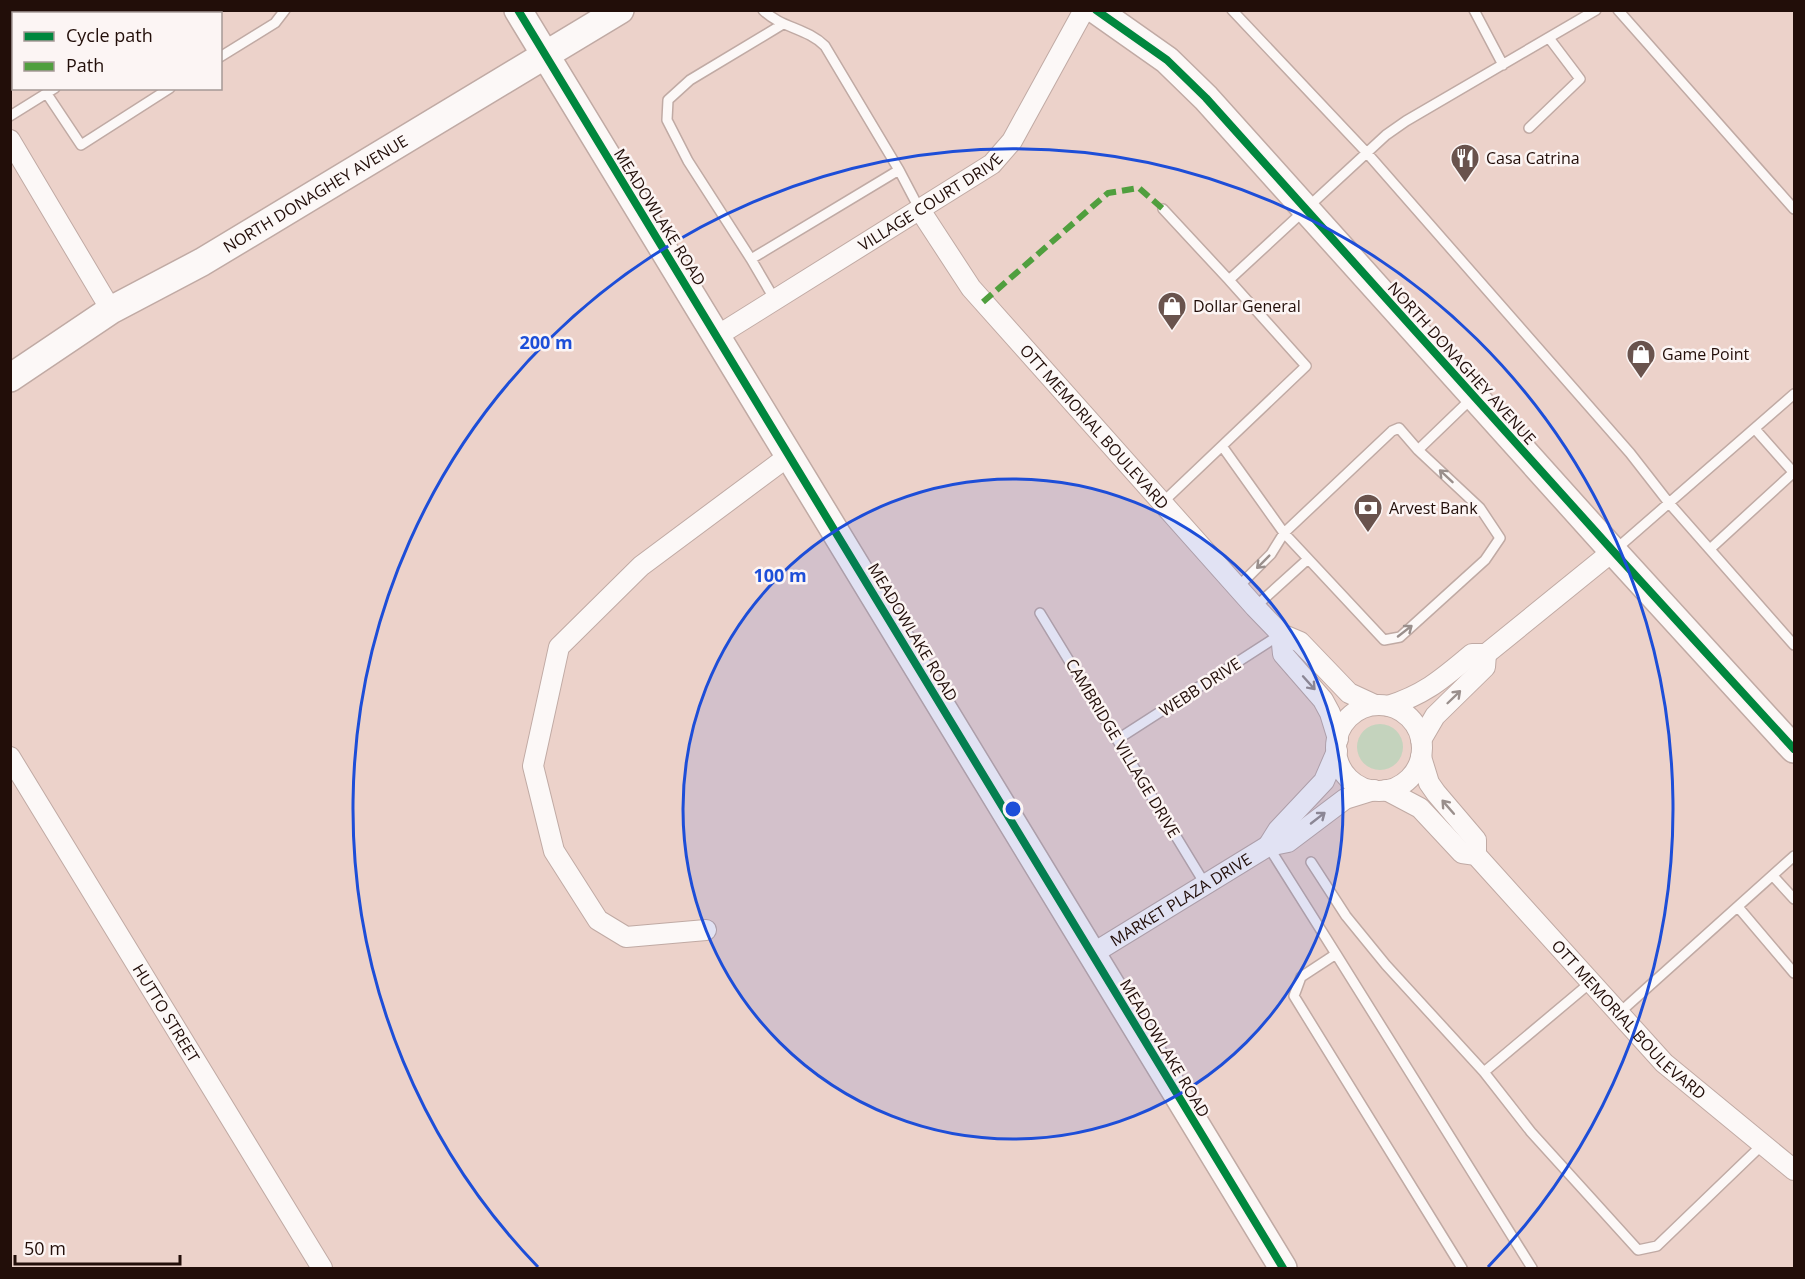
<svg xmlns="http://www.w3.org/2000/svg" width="1805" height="1279" font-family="'Open Sans',sans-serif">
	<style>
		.green { fill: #c4d3bd }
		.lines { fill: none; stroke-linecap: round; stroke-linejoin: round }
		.lane-casing { stroke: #c0aaa4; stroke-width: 12 }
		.street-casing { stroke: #c0aaa4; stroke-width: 22 }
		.secondary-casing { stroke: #c0aaa4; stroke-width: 30 }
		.lane { stroke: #fcf8f7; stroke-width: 9 }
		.street { stroke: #fcf8f7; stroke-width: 20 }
		.secondary { stroke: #fcf8f7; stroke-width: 27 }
		.quiet { stroke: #509f3e; stroke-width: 6; stroke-dasharray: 12 6; stroke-linecap: butt }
		.cycleway-casing { stroke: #fcf5f4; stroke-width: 11 }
		.cycleway { stroke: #00873e; stroke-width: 8 }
		.oneway { stroke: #9a8f8c }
		.ring { fill: none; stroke: #1d4ed8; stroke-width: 3 }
		.labels { text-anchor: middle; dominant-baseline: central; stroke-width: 5; stroke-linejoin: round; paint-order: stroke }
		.poi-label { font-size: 16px; fill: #220e09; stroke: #fcf5f4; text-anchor: start }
		.street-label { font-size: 16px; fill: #220e09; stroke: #fcf5f4 }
		.centre { fill: #1d4ed8; stroke: #fcf5f4; stroke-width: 3 }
		.ring-label { font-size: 18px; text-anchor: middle; font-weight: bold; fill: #1d4ed8; stroke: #fcf5f4; stroke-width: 5; stroke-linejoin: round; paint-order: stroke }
	</style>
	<rect width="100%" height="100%" fill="#ecd2ca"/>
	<path class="green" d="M1357 747a23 23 0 1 1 46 0a23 23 0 1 1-46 0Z"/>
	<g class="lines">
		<g class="lane-casing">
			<path id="lane" d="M 763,10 C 781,28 807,28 825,46 L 899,170
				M 1232,10 L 1367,153 L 1630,453 L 1669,503 L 1794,645
				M 1474,10 L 1503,65
				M 1618,10 L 1794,209
				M 178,14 L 183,10
				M 220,57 L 275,23 L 285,10
				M 47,94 L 81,145 L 170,88
				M 10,116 L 55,88
				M 1529,128 L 1580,79 L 1549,38
				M 1163,209 L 1229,280
				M 751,259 L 688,161 L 667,120 L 668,100 L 690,80 L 783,24
				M 775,300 L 751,259 L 899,170 L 920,210
				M 1755,429 L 1794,473
				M 1222,446 L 1284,533 L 1384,640 L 1400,637 L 1485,560 L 1500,538 L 1480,508 L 1418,450
				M 1162,503 L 1306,366 L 1229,280 L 1386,135 L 1406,121 L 1596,10
				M 1710,549 L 1794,472
				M 1615,550 L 1794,394
				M 1238,587 L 1271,554 L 1284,533 L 1392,431 L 1399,428 L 1418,450 L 1472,398
				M 1255,607 L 1308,559
				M 1040,613 L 1205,884
				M 1118,739 L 1281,634
				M 1268,846 L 1336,954 L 1301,977 L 1294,996 L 1462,1268
				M 1311,862 L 1346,916 L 1386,965 L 1484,1072 L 1531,1132 L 1638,1250 L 1657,1246 L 1763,1144
				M 1773,876 L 1794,899
				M 1738,907 L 1794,973
				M 1336,954 L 1532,1268
				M 1618,1014 L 1794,856
				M 1484,1072 L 1590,983"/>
		</g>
		<g class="street-casing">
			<g id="street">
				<path d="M 10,140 L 111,310"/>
				<path id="s1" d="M 920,210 L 971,288 L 1255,607 L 1281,634 L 1300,642 L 1349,693 L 1375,705"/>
				<path id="s2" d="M 717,336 L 992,164 L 1012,141 L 1084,10"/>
				<path d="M 1281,634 L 1283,654 L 1323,700 L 1330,713 L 1338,739"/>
				<circle cx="1379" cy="748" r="43"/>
				<path d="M 1388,706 C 1426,694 1443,678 1472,654 L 1486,654 L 1613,551"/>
				<path d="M 1421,740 L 1435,716 L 1485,667 L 1486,654"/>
				<path id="s3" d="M 10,757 L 322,1268"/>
				<path d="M 1421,757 L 1429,783 L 1436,793 L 1476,840 L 1476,855"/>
				<path id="s4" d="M 1386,790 L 1420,808 L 1462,853 L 1476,855 L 1664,1063 L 1794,1170"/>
				<path d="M 1268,846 L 1278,830 L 1324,781 L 1337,751"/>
				<path d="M 706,930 L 626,937 L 598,920 L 554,851 L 533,766 L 559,647 L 641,566 L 790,455"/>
				<path id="s5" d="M 1092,954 L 1268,846 L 1288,842 L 1345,799 L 1374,790"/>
			</g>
		</g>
		<g class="secondary-casing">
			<g id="secondary">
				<path d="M 518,10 L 1283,1268"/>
				<path d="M 1096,10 L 1167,60 L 1206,98 L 1613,551 L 1794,749"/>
				<path id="s6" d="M 10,378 L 111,310 L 202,262 L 620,10"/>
			</g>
		</g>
		<use href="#lane" class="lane"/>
		<use href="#street" class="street"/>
		<use href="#secondary" class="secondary"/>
		<path class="quiet" d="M 983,302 L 1108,193 L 1139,188 L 1163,209"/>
		<g class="cycleway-casing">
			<path id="cycleway" d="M 518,10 L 1283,1268
				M 1096,10 L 1167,60 L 1206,98 L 1613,551 L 1794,749"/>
		</g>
		<use href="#cycleway" class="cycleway"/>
	</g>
	<defs><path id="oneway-shaft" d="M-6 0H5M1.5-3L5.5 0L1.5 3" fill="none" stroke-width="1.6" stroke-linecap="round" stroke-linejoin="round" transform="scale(1.5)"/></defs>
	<g class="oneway">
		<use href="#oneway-shaft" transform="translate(1446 476) rotate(-137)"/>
		<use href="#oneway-shaft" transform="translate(1263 562) rotate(135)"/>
		<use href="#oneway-shaft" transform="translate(1405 631) rotate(-38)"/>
		<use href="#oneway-shaft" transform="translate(1309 683) rotate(48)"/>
		<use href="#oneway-shaft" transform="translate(1454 697) rotate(-44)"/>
		<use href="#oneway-shaft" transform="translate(1448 807) rotate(-131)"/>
		<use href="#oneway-shaft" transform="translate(1318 818) rotate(-38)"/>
	</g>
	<circle cx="1013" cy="809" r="330" fill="#1d4ed8" fill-opacity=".12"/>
	<g class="ring">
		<circle cx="1013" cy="809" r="330"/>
		<path d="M538 1267A660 660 0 1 1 1488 1267"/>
	</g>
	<defs>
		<g id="restaurant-pin" transform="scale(1.5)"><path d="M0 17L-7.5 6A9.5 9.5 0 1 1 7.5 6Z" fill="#69534d" stroke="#fcf5f4"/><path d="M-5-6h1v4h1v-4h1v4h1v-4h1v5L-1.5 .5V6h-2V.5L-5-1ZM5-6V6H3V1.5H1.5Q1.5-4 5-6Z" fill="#fff"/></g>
		<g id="shop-pin" transform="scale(1.5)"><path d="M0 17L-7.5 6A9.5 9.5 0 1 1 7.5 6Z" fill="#69534d" stroke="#fcf5f4"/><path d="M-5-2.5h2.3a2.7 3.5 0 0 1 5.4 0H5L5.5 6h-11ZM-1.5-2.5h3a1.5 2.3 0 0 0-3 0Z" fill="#fff"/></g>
		<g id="bank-pin" transform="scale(1.5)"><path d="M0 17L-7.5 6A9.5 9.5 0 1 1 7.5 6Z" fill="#69534d" stroke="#fcf5f4"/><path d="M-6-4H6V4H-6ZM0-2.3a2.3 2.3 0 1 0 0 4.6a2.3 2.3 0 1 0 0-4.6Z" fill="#fff"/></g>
	</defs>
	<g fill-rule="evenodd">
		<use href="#restaurant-pin" x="1465" y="158"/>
		<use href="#shop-pin" x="1172" y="306"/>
		<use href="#shop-pin" x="1641" y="354"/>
		<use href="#bank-pin" x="1368" y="508"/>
	</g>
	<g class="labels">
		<g class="poi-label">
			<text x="1486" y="158">Casa Catrina</text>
			<text x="1193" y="306">Dollar General</text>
			<text x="1662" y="354">Game Point</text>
			<text x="1389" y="508">Arvest Bank</text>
		</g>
		<g class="street-label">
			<text stroke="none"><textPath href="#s6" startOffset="357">NORTH DONAGHEY AVENUE</textPath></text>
			<text stroke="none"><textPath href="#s2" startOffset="252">VILLAGE COURT DRIVE</textPath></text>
			<text transform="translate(660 217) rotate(58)">MEADOWLAKE ROAD</text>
			<text transform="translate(1462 363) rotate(48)">NORTH DONAGHEY AVENUE</text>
			<text stroke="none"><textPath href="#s1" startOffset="279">OTT MEMORIAL BOULEVARD</textPath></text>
			<text transform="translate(913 632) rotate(59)">MEADOWLAKE ROAD</text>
			<text transform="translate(1200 687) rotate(-33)">WEBB DRIVE</text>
			<text transform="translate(1123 748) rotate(59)">CAMBRIDGE VILLAGE DRIVE</text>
			<text stroke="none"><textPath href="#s5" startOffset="104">MARKET PLAZA DRIVE</textPath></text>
			<text stroke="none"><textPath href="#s3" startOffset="300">HUTTO STREET</textPath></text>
			<text stroke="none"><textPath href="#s4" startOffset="339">OTT MEMORIAL BOULEVARD</textPath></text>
			<text transform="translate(1165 1048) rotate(59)">MEADOWLAKE ROAD</text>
		</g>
	</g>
	<circle cx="1013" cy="809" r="9" class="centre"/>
	<g class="ring-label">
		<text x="546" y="349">200 m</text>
		<text x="780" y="582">100 m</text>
	</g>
	<rect width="1805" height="1279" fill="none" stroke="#220e09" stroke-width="24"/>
	<rect x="12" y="12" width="210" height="78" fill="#fcf5f4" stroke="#a59996" stroke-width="1.5"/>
	<rect x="24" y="32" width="30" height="9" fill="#00873e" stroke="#a59996" stroke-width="1.5"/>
	<text x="66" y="42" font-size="18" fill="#220e09">Cycle path</text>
	<rect x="24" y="62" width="30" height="9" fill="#509f3e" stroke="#a59996" stroke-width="1.5"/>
	<text x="66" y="72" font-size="18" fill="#220e09">Path</text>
	<path d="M15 1255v9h165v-9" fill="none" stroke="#220e09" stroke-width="3"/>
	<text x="24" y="1255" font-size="18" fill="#220e09" stroke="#fcf5f4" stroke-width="4.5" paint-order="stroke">50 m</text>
</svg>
